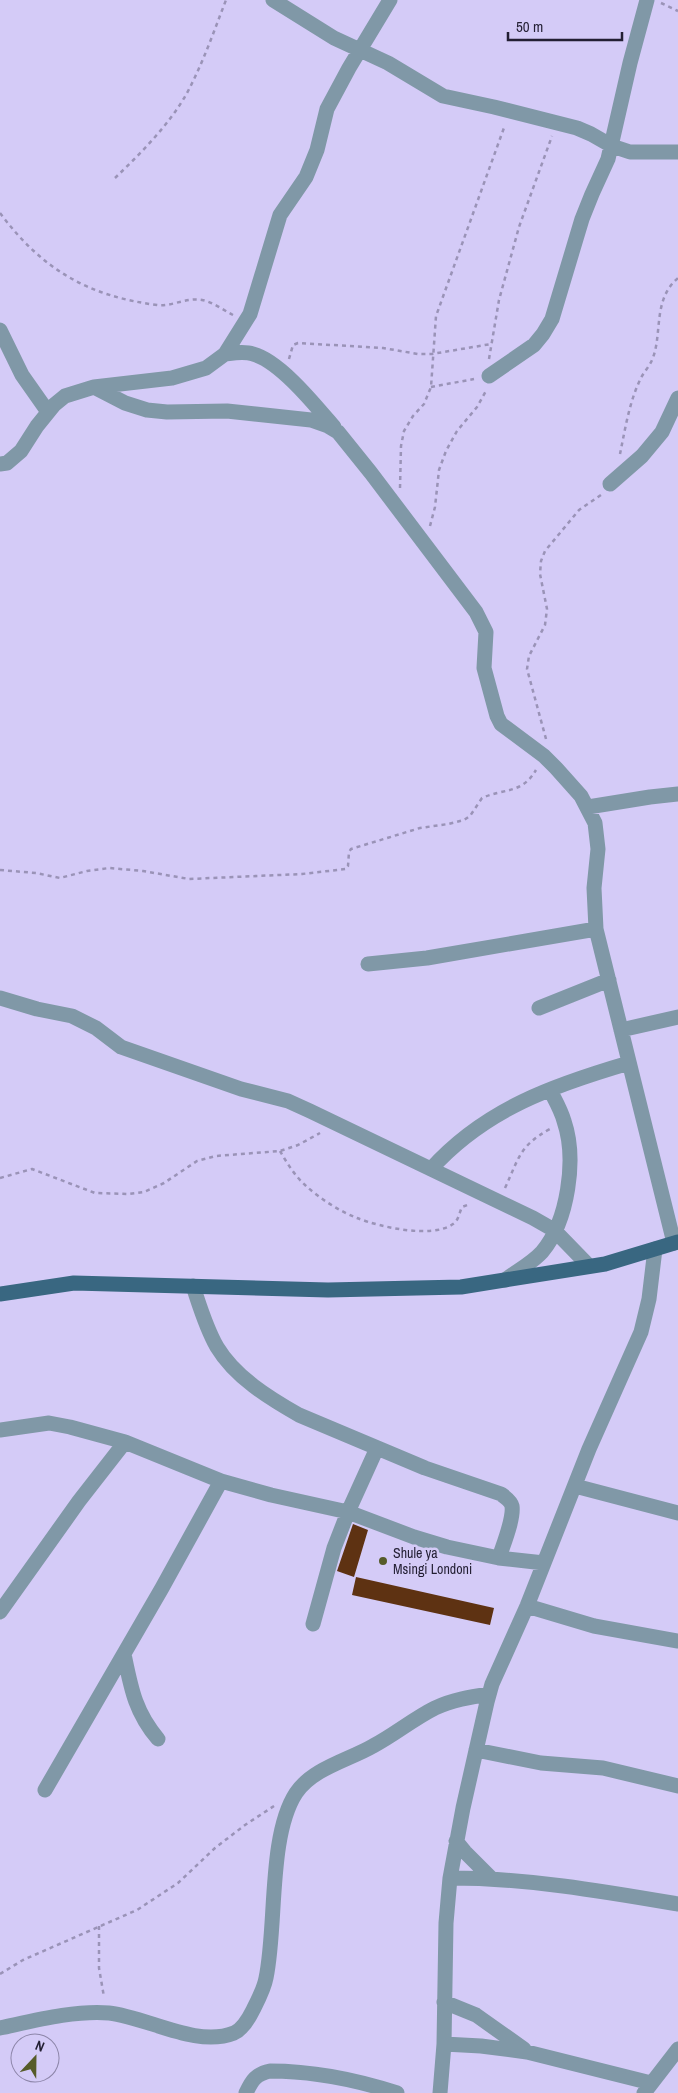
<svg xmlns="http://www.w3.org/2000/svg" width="678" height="2093" font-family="'Archivo Narrow',sans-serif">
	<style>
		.building { fill: #5e3212 }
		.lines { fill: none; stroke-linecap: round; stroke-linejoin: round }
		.path { stroke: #9a93b7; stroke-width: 2.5; stroke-dasharray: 4 4; stroke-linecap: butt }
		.minor { stroke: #8098a7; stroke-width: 15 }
		.major { stroke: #396781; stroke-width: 15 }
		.poi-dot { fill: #565b29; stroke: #d4cbf7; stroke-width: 2 }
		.labels { text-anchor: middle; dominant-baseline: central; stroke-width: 5; stroke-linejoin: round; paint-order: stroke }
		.poi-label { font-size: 14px; fill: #231f33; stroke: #d4cbf7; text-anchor: start }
	</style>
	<rect width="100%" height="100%" fill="#d4cbf7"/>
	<path class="building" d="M 353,1524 L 368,1530 L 354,1577 L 337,1571 Z
		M 356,1577 L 494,1608 L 490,1625 L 352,1595 Z"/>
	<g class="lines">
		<path class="path" d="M 661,3 L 678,11
			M 115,178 C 141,153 169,125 187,93 C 203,63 214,31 226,0
			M 0,213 C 42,269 87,296 157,305 C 171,307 187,297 202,300 C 213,302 223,310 233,315
			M 289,359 L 293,345 L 298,343 L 383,348 L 418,354 L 432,354 L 491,344
			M 489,359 L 499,300 L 519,227 L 552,136
			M 431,387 L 474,379
			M 620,454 C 625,430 629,403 640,380 C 643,373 649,367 652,360 C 663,335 652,300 678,278
			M 400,488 L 401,446 L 404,431 L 413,416 L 424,404 L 431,387 L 436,316 L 505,125
			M 430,526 L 435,507 L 439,470 L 446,451 L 457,431 L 477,407 L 487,389
			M 546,739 L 527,669 L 529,656 L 545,625 L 547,609 L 540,574 L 541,561 L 545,551 L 579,510 L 601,495
			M 0,870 L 36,873 L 60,878 L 87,871 L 109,868 L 143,871 L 189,879 L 302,874 L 346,869 L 348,866 L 349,852 L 351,849 L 420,828 L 448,824 L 464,820 L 470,816 L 482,798 C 505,788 522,794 536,770
			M 280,1151 C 287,1163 295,1176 305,1185 C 319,1198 339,1211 357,1218 C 380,1227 432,1239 453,1224 C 459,1220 459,1213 462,1207 L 470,1204
			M 0,1178 L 32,1169 L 95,1193 L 128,1194 L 144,1192 L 164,1183 L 197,1161 L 216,1156 L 280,1151 L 298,1145 L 320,1133
			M 505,1188 C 519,1158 519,1146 550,1129
			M 99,1926 L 99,1968 L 104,1997
			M 0,1974 L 23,1960 L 137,1910 L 178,1883 L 215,1848 L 245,1825 L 274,1806"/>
		<path class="minor" d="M 273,0 L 334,38 L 388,63 L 443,96 L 494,107 L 577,128 L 591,134 L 612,146 L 630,152 L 678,152
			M 0,330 L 22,375 L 48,412
			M 225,354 C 234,353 244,351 253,354 C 280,361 316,406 334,427
			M 489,376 L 534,345 L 543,334 L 552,319 L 582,219 L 592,194 L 608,159 L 630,63 L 647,0
			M 94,387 L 125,403 L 147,410 L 167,412 L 227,411 L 311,420 L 328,426 L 338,432 L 371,473 L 476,612 L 486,632 L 484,668 L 497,716 L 501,724 L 544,756 L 556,768 L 581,796 L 595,823 L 598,849 L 594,888 L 596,929 L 674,1243
			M 0,464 L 7,463 L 21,451 L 37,426 L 54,405 L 65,396 L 94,387 L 172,378 L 206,368 L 225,354 L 250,314 L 280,215 L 306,177 L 317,150 L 327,109 L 349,68 L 390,0
			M 610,484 L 642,456 L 662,432 L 678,398
			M 588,807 L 650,797 L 678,794
			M 368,964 L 427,958 L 596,929
			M 0,998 L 37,1009 L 72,1016 L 96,1028 L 121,1047 L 241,1089 L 288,1101 L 310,1111 L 533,1218 L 554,1230 L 589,1266
			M 539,1008 L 609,980
			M 621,1030 L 678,1017
			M 431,1169 C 485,1109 554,1085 629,1063
			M 505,1280 C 517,1271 532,1263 542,1252 C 568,1221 577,1159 564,1121 C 561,1110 555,1100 550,1090
			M 193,1286 C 200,1307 206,1328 217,1347 C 235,1377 269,1398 299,1415 L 425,1468 L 501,1494 C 505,1497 511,1501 512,1506 C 514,1519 503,1545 499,1558
			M 0,1430 L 49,1423 L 70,1427 L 125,1442 L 221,1481 L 271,1495 L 348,1512 L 414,1537 L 447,1547 L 499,1558 L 544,1563
			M 575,1486 L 678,1513
			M 527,1606 L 594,1626 L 678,1641
			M 0,1612 L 79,1501 L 125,1442
			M 313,1624 L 334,1548 L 348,1512 L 377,1448
			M 124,1654 C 131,1688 135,1712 158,1739
			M 476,1750 L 541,1763 L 603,1768 L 678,1786
			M 45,1790 L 162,1588 L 221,1481
			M 456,1841 L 465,1852 L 491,1878
			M 450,1878 C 527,1878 602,1891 678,1904
			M 444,2002 L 476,2015 L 524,2049
			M 0,2028 C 33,2021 75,2010 109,2013 C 147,2017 196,2048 234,2033 C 243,2029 249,2018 253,2010 C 258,2000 264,1989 266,1978 C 277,1926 268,1836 296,1793 C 313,1768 349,1760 373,1746 C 394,1735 413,1719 435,1708 C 452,1700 470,1697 489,1694
			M 444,2044 L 481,2046 L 527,2052 L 651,2083
			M 246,2093 C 252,2080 256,2074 270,2071 C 313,2071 357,2080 397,2093
			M 440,2093 L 444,2044 L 446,1923 L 450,1878 L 463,1808 L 487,1702 L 492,1684 L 527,1606 L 589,1449 L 641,1332 L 649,1299 L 655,1249
			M 644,2093 L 678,2049"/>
		<path class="major" d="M 0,1294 L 74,1283 L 328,1290 L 461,1287 L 605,1264 L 678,1242"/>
	</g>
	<circle class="poi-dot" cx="383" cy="1561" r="5"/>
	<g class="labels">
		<g class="poi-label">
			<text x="393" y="1553">Shule ya<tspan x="393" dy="16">Msingi Londoni</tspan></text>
		</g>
	</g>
	<g transform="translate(35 2058) rotate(22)"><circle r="24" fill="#d4cbf7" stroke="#8d86a9"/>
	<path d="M0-4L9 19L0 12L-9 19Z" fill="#565b29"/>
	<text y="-8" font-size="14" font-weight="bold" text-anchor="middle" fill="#231f33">N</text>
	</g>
	<path d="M508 32v8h114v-8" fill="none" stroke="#231f33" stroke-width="2.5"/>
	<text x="516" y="32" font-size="15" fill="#231f33" stroke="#d4cbf7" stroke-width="4" paint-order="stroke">50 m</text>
</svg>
